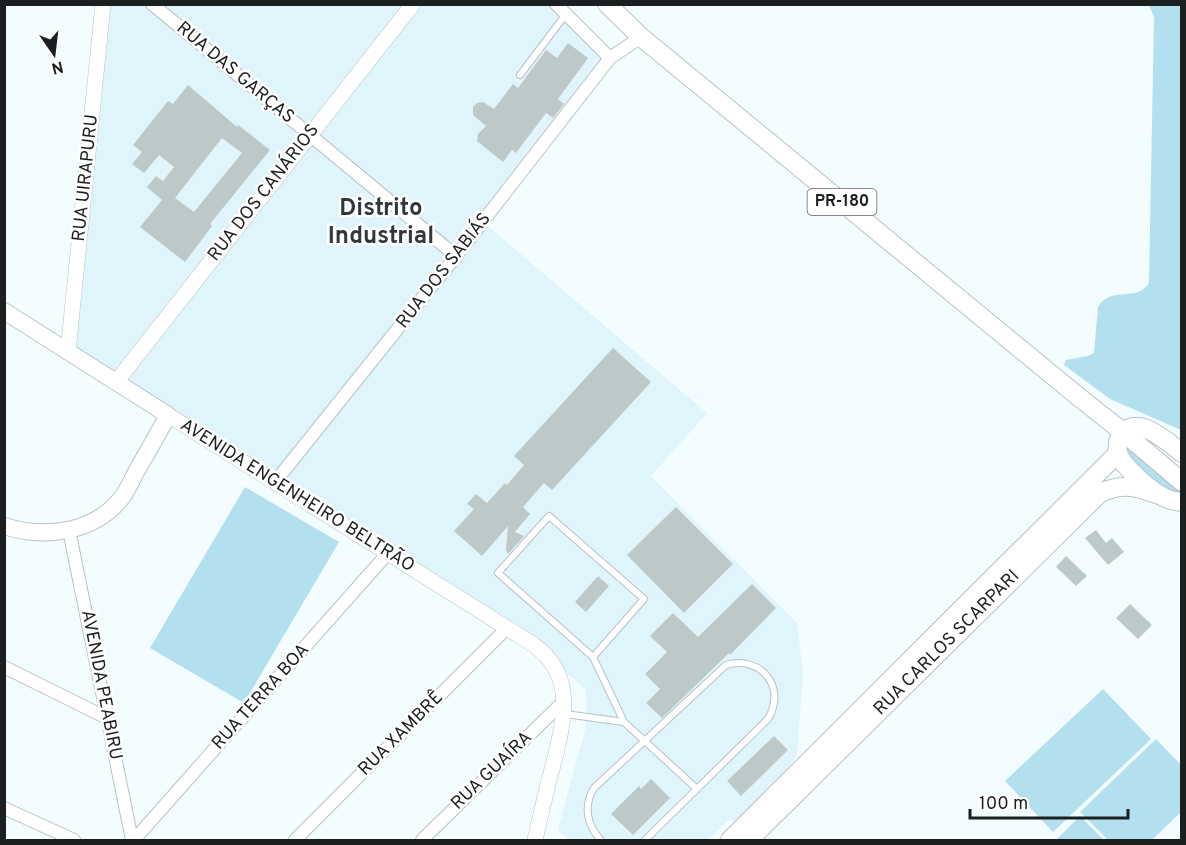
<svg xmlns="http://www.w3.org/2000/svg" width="1186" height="845" font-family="Overpass,sans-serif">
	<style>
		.built { fill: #e0f4fb }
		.green { fill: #b3e0ef }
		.building { fill: #bdc9c9; fill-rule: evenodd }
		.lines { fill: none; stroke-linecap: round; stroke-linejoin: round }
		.service-casing { stroke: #b7c2c6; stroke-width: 8 }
		.minor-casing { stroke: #b7c2c6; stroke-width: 14 }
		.tertiary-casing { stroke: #b7c2c6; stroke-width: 16 }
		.secondary-casing { stroke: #b7c2c6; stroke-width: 18 }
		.primary-casing { stroke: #b7c2c6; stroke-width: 20 }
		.service { stroke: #fff; stroke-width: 6 }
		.minor { stroke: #fff; stroke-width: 12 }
		.tertiary { stroke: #fff; stroke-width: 15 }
		.secondary { stroke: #fff; stroke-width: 16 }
		.primary { stroke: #fff; stroke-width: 18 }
		.labels { text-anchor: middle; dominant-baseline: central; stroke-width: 5; stroke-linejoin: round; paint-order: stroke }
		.shield { fill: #fff; stroke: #5f6263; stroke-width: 1.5 }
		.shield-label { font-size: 16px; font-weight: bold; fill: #1b1f20 }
		.street-label { font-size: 18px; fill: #1b1f20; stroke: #fff }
		.district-label { font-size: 24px; font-weight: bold; fill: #30383b; stroke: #fff }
	</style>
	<rect width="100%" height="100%" fill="#f3fcff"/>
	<path class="built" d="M 103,5 L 556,5 L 610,58 L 483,222 L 707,413 L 651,476 L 797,623 L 803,674 L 797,755 L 746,833 L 730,819 L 708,840 L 569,840 L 558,830 L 586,726 L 587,707 L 585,689 L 539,649 L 68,352 Z"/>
	<path class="green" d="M 1149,5 L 1181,5 L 1181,430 L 1110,399 L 1064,365 L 1066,360 L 1088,356 L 1094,353 L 1098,307 C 1111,285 1137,303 1149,283 L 1154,17 Z
		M 1124,437 L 1181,486 L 1181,495 L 1173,496 L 1123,459 Z
		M 245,487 L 339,542 L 244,703 L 150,648 Z
		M 1103,689 L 1151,739 L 1053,832 L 1005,781 Z
		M 1156,739 L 1181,765 L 1181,812 L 1152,840 L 1108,840 L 1080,812 Z
		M 1080,816 L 1104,840 L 1056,840 Z"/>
	<path class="building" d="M 568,43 L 588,58 L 558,99 L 564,104 L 553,118 L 546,113 L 516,153 L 512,150 L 503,162 L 477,141 L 478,134 L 486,126 L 473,115 L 473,107 L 477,103 L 483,102 L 494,109 L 513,84 L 518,88 L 546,50 L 557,58 Z
		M 188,85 L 237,127 L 238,125 L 270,150 L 210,224 L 212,226 L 185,262 L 140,227 L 162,200 L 147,187 L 156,176 L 163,181 L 174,167 L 159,155 L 144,173 L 132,164 L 142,152 L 133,145 L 168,101 L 173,104 ZM 222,138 L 242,153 L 194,212 L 175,198 Z
		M 613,348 L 651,382 L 552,490 L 544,483 L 523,507 L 530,514 L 515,532 L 524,536 L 508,554 L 506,550 L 508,526 L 482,556 L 454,531 L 474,509 L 467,504 L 476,494 L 487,503 L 505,483 L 507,485 L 524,465 L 514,456 Z
		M 676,507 L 733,564 L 684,613 L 627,555 Z
		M 1096,530 L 1106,543 L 1112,538 L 1124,552 L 1108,565 L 1085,538 Z
		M 1066,556 L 1087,576 L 1076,586 L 1056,567 Z
		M 598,576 L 609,586 L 586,612 L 575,602 Z
		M 752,584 L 776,608 L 730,655 L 729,653 L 662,718 L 646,703 L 660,689 L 645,674 L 667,652 L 650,636 L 673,613 L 698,637 Z
		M 1130,604 L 1152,625 L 1138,639 L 1116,618 Z
		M 774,736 L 788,750 L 741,796 L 727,781 Z
		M 651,779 L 670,798 L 633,835 L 611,814 L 639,786 L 641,789 Z"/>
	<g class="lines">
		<g class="service-casing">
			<path id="service" d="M 520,75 L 566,14
				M 593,657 L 644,599 L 549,516 L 498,573 L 593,657 L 624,722 L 697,789
				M 565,714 L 624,722
				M 601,840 C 587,826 583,806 594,788 L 726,665 C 761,655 787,687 768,719 L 645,840"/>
		</g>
		<g class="minor-casing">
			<path id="minor" d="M 152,4 L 456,256
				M 556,4 L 610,58
				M 275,482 L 456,256 L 610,58 L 641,37
				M 69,530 L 132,840
				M 4,667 L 107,718
				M 4,808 L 74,840
				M 134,840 L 388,553
				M 295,840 L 507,628
				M 422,840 L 563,702"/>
		</g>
		<g class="tertiary-casing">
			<path id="tertiary" d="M 68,352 L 103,4
				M 116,382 L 413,4
				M 168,415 L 507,628 C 520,637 538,645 548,658 C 576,690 560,737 551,773 C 545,796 540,818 535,840"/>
		</g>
		<g class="secondary-casing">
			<path id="secondary" d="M 4,311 L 168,415 C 158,434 147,453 136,472 C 132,480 128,489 123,496 C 96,533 45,539 4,526"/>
		</g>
		<g class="primary-casing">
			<path id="primary" d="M 607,4 L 641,37 L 1080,398 L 1123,432 L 1182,482
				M 1182,453 C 1168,442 1138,414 1122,434 C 1118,439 1117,446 1118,452 C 1121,466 1154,494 1168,499 C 1172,501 1177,501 1182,502
				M 730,840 L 1118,453
				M 749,840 L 1100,493 C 1125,482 1138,487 1162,496"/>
		</g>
		<use href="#service" class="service"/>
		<use href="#minor" class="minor"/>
		<use href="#tertiary" class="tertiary"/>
		<use href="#secondary" class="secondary"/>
		<use href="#primary" class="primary"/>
	</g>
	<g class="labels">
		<rect class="shield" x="807.5" y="189" width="69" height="26" rx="4.5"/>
		<g class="shield-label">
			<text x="842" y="202">PR-180</text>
		</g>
		<g class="street-label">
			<text transform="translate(235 73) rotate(40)">RUA DAS GARÇAS</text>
			<text transform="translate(86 178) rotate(-84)">RUA UIRAPURU</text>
			<text transform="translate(264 193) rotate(-52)">RUA DOS CANÁRIOS</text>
			<text transform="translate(444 271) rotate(-52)">RUA DOS SABIÁS</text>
			<text transform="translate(297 496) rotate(32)">AVENIDA ENGENHEIRO BELTRÃO</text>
			<text transform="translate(947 643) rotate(-45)">RUA CARLOS SCARPARI</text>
			<text transform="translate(101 685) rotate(79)">AVENIDA PEABIRU</text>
			<text transform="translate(261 697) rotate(-48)">RUA TERRA BOA</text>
			<text transform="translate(401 734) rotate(-45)">RUA XAMBRÊ</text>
			<text transform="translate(492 771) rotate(-44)">RUA GUAÍRA</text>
		</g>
		<g class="district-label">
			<text x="381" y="209">Distrito<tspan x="381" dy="28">Industrial</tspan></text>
		</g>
	</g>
	<rect width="1186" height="845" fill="none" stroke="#1b1f20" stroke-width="12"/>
	<g transform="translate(54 54) rotate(166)" stroke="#ffffff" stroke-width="4.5" paint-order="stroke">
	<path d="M0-4.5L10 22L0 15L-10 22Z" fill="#1b1f20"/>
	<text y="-9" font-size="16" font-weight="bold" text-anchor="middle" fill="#1b1f20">N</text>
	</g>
	<path d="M970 809v9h158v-9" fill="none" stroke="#1b1f20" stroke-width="3"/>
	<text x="979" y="809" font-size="18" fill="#1b1f20" stroke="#ffffff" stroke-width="4.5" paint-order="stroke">100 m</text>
</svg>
